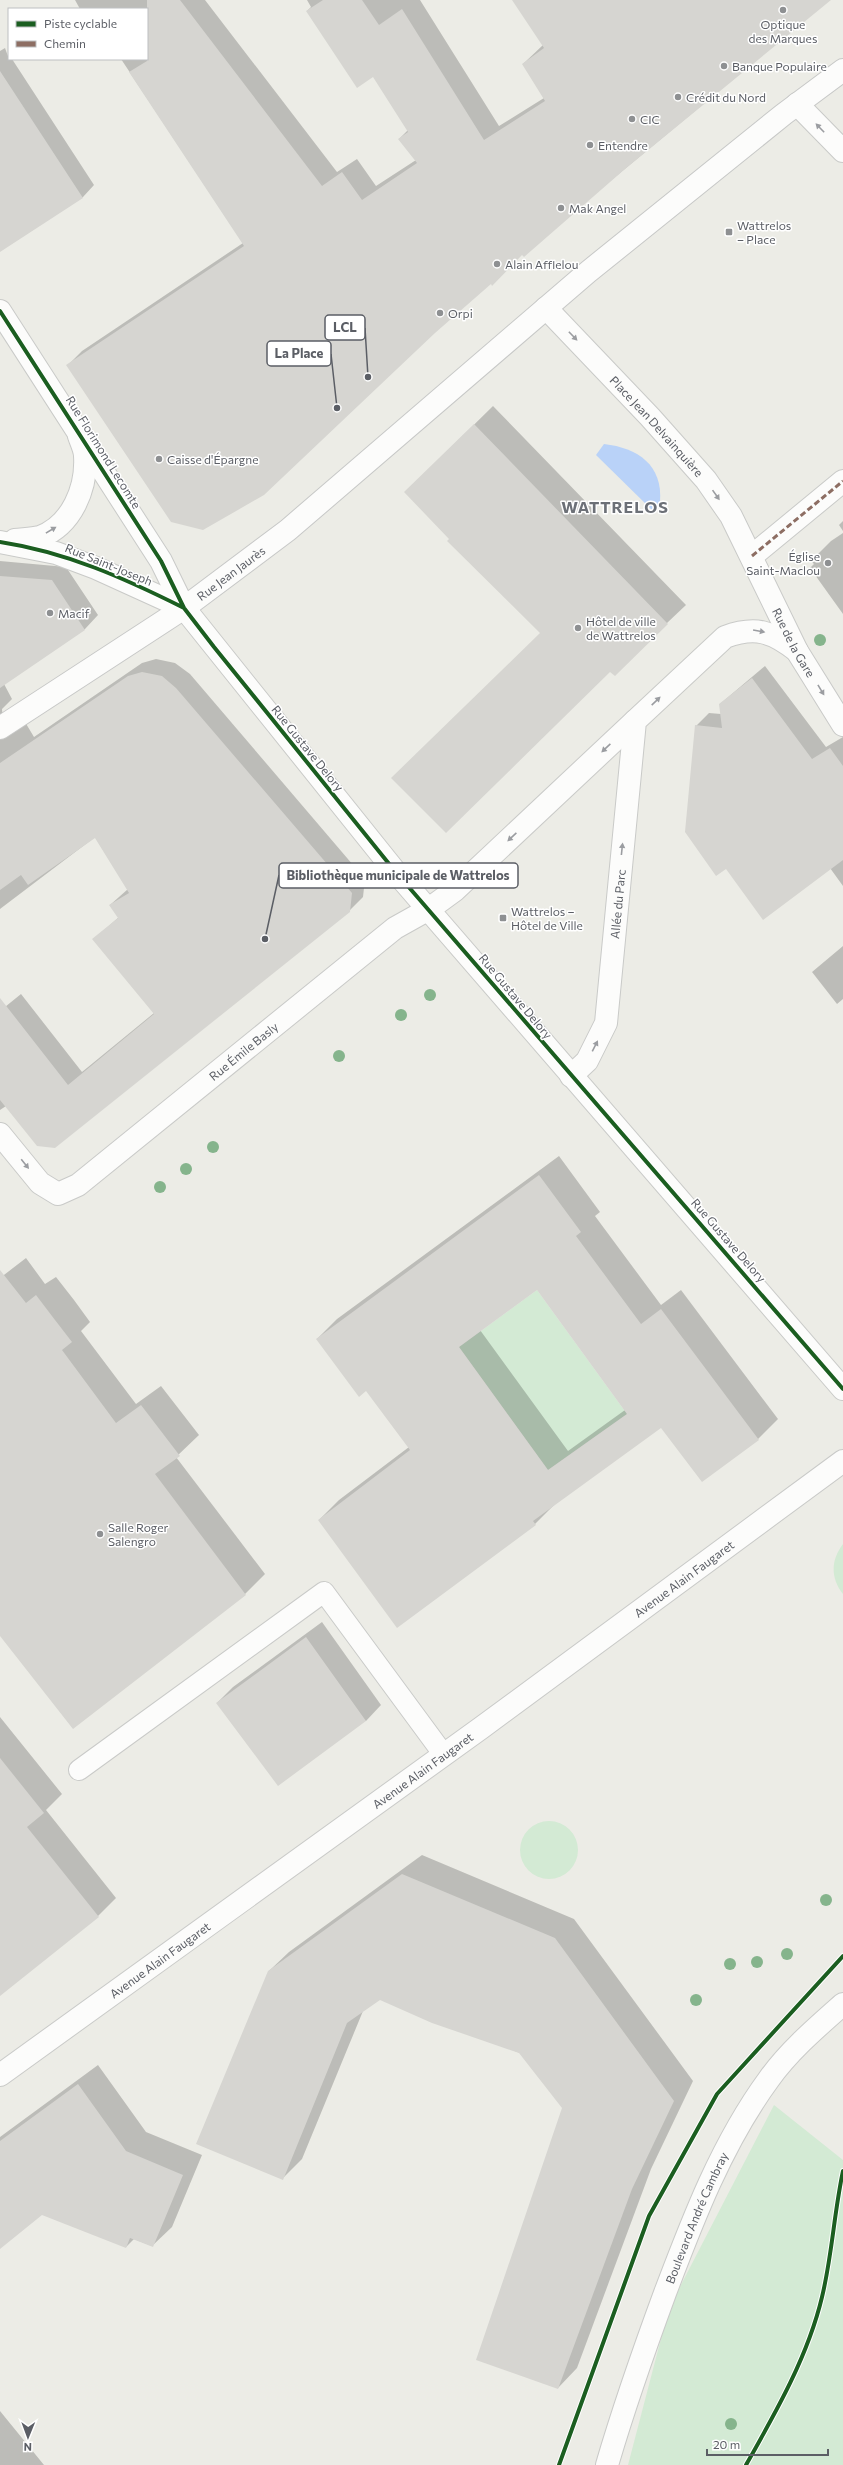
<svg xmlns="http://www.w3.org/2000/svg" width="843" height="2465" font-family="Commissioner,sans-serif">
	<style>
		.green { fill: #d3ead4 }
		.water { fill: #b9d2f8 }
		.shadow { fill: #0003; fill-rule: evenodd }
		.building { fill: #d6d5d1; fill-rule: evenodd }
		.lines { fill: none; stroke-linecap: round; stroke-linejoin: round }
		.service-casing { stroke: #c9cac8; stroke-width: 22 }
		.minor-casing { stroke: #c9cac8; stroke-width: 24 }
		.tertiary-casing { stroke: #c9cac8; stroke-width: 24 }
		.secondary-casing { stroke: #c7c8c7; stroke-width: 24 }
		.service { stroke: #fcfcfb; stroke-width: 20 }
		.minor { stroke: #fcfcfb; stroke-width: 22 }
		.tertiary { stroke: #fcfcfb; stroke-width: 22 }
		.secondary { stroke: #fcfcfb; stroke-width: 22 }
		.quiet { stroke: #8d6e63; stroke-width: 3; stroke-dasharray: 6 3; stroke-linecap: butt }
		.cycleway-casing { stroke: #fff; stroke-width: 6 }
		.cycleway { stroke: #1b5e20; stroke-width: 4 }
		.tree { fill: #85b48c }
		.oneway { fill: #9b9da1 }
		.poi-dot { fill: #8e9092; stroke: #fff; stroke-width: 1.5 }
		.labels { text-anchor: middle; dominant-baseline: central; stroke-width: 3; stroke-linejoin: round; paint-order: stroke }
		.poi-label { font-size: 12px; fill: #5b5e65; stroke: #fff; text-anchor: start }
		.street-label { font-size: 12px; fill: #5b5e65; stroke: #fff }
		.district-label { font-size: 16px; font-weight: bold; letter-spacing: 1px; fill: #6c7077; stroke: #fff }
		.leader { fill: none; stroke: #5b5e65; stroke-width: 1.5 }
		.callout-dot { fill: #5b5e65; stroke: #fff; stroke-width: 1.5 }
		.callout { fill: #fff; stroke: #5b5e65; stroke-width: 1.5 }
		.callout-label { font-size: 13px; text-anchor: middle; font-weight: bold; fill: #5b5e65 }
	</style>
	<rect width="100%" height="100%" fill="#ecece6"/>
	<path class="green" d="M 537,1290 L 627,1414 L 548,1470 L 459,1347 Z
		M 843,1544 L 843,1594 C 830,1577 831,1560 843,1544 Z
		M520 1850a29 29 0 1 1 58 0a29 29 0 1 1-58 0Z
		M 774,2105 L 843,2160 L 843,2465 L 628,2465 L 669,2308 Z"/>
	<path class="water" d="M 604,444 C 638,448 663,465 660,502 L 652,510 L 596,455 Z"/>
	<path class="shadow" d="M 75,0 L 205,0 L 337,172 L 357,159 L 376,186 L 416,160 L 399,139 L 408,130 L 373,75 L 307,11 L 311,7 L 307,0 L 420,0 L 499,126 L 544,98 L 523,64 L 543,45 L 513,0 L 829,0 L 522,254 L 491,283 L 68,365 L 82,351 L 243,243 L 121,59 L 147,59 L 147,9 L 80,9 Z
		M 5,48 L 9,59 L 12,59 L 94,185 L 83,197 L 0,251 L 0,51 Z
		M 493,406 L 686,605 L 667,623 L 541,632 L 450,539 L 424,474 Z
		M 843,521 L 843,531 L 839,525 Z
		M 843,533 L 843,614 L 810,568 L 814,564 L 811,561 L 831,541 Z
		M 0,561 L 66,567 L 98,615 L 85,629 L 4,684 L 12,699 L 2,709 L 3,722 L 25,722 L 34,737 L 142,663 L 156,659 L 175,663 L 190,674 L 365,879 L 363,897 L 349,911 L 55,1147 L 6,1106 L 0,1110 L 0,1011 L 21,994 L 82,1072 L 154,1013 L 94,939 L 119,917 L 110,905 L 128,889 L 95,837 L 0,909 Z
		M 765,666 L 826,747 L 843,737 L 843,886 L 830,868 L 696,726 L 709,713 L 721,714 L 720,704 Z
		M 843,946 L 843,999 L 837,1004 L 812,972 Z
		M 559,1156 L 600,1212 L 595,1216 L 661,1305 L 681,1290 L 778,1419 L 758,1439 L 702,1481 L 661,1426 L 555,1504 L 535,1524 L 397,1626 L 319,1520 L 339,1500 L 409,1447 L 367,1389 L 317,1339 L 337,1319 ZM 537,1288 L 625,1410 L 568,1451 L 480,1330 Z
		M 26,1258 L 45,1284 L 56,1277 L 74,1300 L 90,1322 L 81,1331 L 136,1404 L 161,1386 L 199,1435 L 176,1457 L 265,1574 L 245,1594 L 73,1728 L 0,1634 L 0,1278 Z
		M 322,1622 L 381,1705 L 366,1721 L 217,1703 L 233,1687 Z
		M 0,1717 L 62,1794 L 46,1810 L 116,1898 L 98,1916 L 0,1995 Z
		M 422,1855 L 574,1919 L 693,2081 L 651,2169 L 577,2368 L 558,2388 L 563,2107 L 520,2053 L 380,1999 L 363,2011 L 302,2159 L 283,2178 L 269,1971 L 289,1952 Z
		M 98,2065 L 146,2132 L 202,2155 L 172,2227 L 152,2246 L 134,2239 L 126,2247 L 42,2214 L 0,2247 L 0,2137 Z
		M 0,2411 L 44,2465 L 0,2465 Z"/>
	<path class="building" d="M 147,0 L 180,0 L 322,186 L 342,172 L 362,200 L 417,163 L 398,139 L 408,132 L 373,77 L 357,88 L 306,11 L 323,0 L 362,0 L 379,25 L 402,9 L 484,140 L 545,101 L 522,64 L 544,48 L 512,0 L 831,0 L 625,169 L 524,257 L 522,255 L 492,286 L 491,284 L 435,333 L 264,495 L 203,530 L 171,522 L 66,365 L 244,246 L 129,72 L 147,61 Z
		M 0,71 L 83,198 L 0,252 Z
		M 474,424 L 668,624 L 615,676 L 610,672 L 446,833 L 391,778 L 540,633 L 447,541 L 449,539 L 404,492 Z
		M 0,576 L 52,580 L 85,630 L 0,688 Z
		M 142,672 L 162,676 L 176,688 L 352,893 L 350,912 L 55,1148 L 37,1146 L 0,1100 L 0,998 L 68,1085 L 154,1014 L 92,939 L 118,918 L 109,905 L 129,893 L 95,838 L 28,885 L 21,875 L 0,890 L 0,763 L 128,676 Z
		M 752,678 L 812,759 L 830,748 L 843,766 L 843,860 L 763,920 L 726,869 L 716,876 L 685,832 L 695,725 L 722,728 L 719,704 Z
		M 539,1175 L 581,1232 L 576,1236 L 641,1324 L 661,1309 L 759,1440 L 702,1482 L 661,1428 L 533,1521 L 536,1525 L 397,1628 L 318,1520 L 410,1450 L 366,1391 L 359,1397 L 316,1339 ZM 537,1290 L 627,1414 L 548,1470 L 459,1347 Z
		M 0,1270 L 26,1303 L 36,1295 L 55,1320 L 72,1342 L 62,1350 L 116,1423 L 141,1405 L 180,1456 L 155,1474 L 246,1595 L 73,1729 L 0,1636 Z
		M 306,1637 L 366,1721 L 278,1786 L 216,1703 Z
		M 0,1758 L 44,1813 L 27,1827 L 99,1917 L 0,1996 Z
		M 402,1874 L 555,1938 L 674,2101 L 632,2189 L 558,2389 L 476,2360 L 562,2108 L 519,2053 L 432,2023 L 380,2000 L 347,2023 L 283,2180 L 196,2144 L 268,1971 Z
		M 78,2084 L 126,2151 L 183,2175 L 153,2247 L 130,2238 L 126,2248 L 42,2215 L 0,2249 L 0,2141 Z"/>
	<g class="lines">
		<g class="service-casing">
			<path id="service" d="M 79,1770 L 324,1592 L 444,1755"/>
		</g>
		<g class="minor-casing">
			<g id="minor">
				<path d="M 797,104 L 843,151"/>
				<path id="s1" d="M 546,308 L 650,417 L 706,480 L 731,516 L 797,651 L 843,725"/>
				<path d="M 15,540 C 23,539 32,539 40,537 C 72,525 87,488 85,456 C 85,450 81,442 79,436"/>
				<path d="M 0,542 L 56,553 L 96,568 L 184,608 L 394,870 L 843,1389"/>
				<path d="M 752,556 L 843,481"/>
				<path id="s2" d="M 571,1076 L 587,1061 L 606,1023 L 635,721 L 725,637 C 755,626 772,631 797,651"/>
				<path id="s3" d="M 0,1134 L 40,1183 L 58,1194 L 78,1185 L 395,928 L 429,909 L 455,890 L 635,721"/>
				<path id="s4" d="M 0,2075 L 481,1728 L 843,1461"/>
				<path id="s5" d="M 607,2465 C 624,2407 644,2350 665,2293 C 693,2219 722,2143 769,2079 C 789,2051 817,2027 843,2004"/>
			</g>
		</g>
		<g class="tertiary-casing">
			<path id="tertiary" d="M 0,311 L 161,561 L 184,608"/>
		</g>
		<g class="secondary-casing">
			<g id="secondary">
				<path id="s6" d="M 0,728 L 184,608 L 288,530 L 588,272 L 784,114 L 843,70"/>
			</g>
		</g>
		<use href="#service" class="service"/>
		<use href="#minor" class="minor"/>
		<use href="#tertiary" class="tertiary"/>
		<use href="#secondary" class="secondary"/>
		<path class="quiet" d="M 752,556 L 843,481"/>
		<g class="cycleway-casing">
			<path id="cycleway" d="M 0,311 L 161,561 L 184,608 L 214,647 L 394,870 L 843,1389
				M 0,542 C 66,552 124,578 184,608
				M 559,2465 L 649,2216 L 717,2094 L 843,1956
				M 746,2465 C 776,2412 808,2356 822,2297 C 832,2256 834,2213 843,2171"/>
		</g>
		<use href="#cycleway" class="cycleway"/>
	</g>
	<g class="tree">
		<circle cx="820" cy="640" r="6"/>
		<circle cx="430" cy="995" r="6"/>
		<circle cx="401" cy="1015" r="6"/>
		<circle cx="339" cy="1056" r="6"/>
		<circle cx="213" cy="1147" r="6"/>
		<circle cx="186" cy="1169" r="6"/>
		<circle cx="160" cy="1187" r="6"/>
		<circle cx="826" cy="1900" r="6"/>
		<circle cx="787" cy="1954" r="6"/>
		<circle cx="757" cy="1962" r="6"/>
		<circle cx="730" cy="1964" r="6"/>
		<circle cx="696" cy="2000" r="6"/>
		<circle cx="731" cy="2424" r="6"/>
	</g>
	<defs><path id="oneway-solid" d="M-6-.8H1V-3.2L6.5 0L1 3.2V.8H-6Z"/></defs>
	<g class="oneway">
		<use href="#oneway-solid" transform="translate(820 128) rotate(-134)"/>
		<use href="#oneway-solid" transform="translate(573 336) rotate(46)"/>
		<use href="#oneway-solid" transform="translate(716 495) rotate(55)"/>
		<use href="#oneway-solid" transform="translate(51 530) rotate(-31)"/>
		<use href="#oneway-solid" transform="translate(759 631) rotate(10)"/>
		<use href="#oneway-solid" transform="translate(821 690) rotate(59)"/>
		<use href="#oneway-solid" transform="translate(656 701) rotate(-44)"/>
		<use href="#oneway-solid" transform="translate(606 748) rotate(137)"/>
		<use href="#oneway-solid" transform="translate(512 837) rotate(137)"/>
		<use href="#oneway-solid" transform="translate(622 849) rotate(-84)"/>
		<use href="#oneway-solid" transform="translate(595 1046) rotate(-63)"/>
		<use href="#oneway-solid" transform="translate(25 1164) rotate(51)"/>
	</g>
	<g class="poi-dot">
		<circle cx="783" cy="10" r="4"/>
		<circle cx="724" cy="66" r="4"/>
		<circle cx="678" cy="97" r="4"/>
		<circle cx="632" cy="119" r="4"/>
		<circle cx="590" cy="145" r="4"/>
		<circle cx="561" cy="208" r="4"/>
		<rect x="725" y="228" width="8" height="8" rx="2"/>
		<circle cx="497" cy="264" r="4"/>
		<circle cx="440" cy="313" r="4"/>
		<circle cx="159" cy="459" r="4"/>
		<circle cx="828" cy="563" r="4"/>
		<circle cx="50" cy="613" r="4"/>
		<circle cx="578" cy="628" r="4"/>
		<rect x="499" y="914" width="8" height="8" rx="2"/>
		<circle cx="100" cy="1534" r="4"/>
	</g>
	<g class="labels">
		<g class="poi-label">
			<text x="783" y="24" text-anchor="middle">Optique<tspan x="783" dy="14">des Marques</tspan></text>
			<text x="732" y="66">Banque Populaire</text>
			<text x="686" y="97">Crédit du Nord</text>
			<text x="640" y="119">CIC</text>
			<text x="598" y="145">Entendre</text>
			<text x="569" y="208">Mak Angel</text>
			<text x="737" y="225">Wattrelos<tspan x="737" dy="14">– Place</tspan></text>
			<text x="505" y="264">Alain Afflelou</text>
			<text x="448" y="313">Orpi</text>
			<text x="167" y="459">Caisse d'Épargne</text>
			<text x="820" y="556" text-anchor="end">Église<tspan x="820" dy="14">Saint-Maclou</tspan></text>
			<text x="58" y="613">Macif</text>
			<text x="586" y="621">Hôtel de ville<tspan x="586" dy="14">de Wattrelos</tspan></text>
			<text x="511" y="911">Wattrelos –<tspan x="511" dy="14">Hôtel de Ville</tspan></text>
			<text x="108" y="1527">Salle Roger<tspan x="108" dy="14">Salengro</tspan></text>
		</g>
		<g class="street-label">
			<text stroke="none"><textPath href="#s1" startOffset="162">Place Jean Delvainquière</textPath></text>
			<text transform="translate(104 452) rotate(58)">Rue Florimond Lecomte</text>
			<text transform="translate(109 564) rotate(22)">Rue Saint-Joseph</text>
			<text stroke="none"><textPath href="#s6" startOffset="278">Rue Jean Jaurès</textPath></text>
			<text stroke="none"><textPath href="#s1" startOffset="420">Rue de la Gare</textPath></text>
			<text transform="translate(308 748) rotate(51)">Rue Gustave Delory</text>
			<text stroke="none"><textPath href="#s2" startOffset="184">Allée du Parc</textPath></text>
			<text transform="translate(516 996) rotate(50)">Rue Gustave Delory</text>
			<text stroke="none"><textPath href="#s3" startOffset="319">Rue Émile Basly</textPath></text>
			<text transform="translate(729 1240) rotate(49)">Rue Gustave Delory</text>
			<text stroke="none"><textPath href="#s4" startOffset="845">Avenue Alain Faugaret</textPath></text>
			<text stroke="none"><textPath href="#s4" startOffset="521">Avenue Alain Faugaret</textPath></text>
			<text stroke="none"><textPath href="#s4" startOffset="197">Avenue Alain Faugaret</textPath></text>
			<text stroke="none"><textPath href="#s5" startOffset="263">Boulevard André Cambray</textPath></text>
		</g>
		<g class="district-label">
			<text x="615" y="506">WATTRELOS</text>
		</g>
	</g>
	<path class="leader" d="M368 377L365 328M337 408L331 354M265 939L279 875"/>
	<g class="callout-dot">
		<circle cx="368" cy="377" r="4"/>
		<circle cx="337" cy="408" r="4"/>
		<circle cx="265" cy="939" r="4"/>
	</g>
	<g class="callout">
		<rect x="325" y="315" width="40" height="25" rx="4"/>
		<rect x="267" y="341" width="64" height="25" rx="4"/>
		<rect x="279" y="863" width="239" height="25" rx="4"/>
	</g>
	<g class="callout-label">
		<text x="345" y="332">LCL</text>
		<text x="299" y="358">La Place</text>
		<text x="398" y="880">Bibliothèque municipale de Wattrelos</text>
	</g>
	<rect x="8" y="8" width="140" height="52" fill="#ffffff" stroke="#bdbfc1"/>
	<rect x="16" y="21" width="20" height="6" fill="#1b5e20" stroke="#bdbfc1"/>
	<text x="44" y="28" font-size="12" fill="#5b5e65">Piste cyclable</text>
	<rect x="16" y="41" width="20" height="6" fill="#8d6e63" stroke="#bdbfc1"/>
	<text x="44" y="48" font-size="12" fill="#5b5e65">Chemin</text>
	<g transform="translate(28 2437) rotate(181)" stroke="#ffffff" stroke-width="3" paint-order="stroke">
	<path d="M0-3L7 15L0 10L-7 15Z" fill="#5b5e65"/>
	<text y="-6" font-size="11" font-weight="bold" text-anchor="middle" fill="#5b5e65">N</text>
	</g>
	<path d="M707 2449v6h121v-6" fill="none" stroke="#5b5e65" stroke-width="2"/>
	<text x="713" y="2449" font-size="12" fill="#5b5e65" stroke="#ffffff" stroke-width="3" paint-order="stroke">20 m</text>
</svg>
